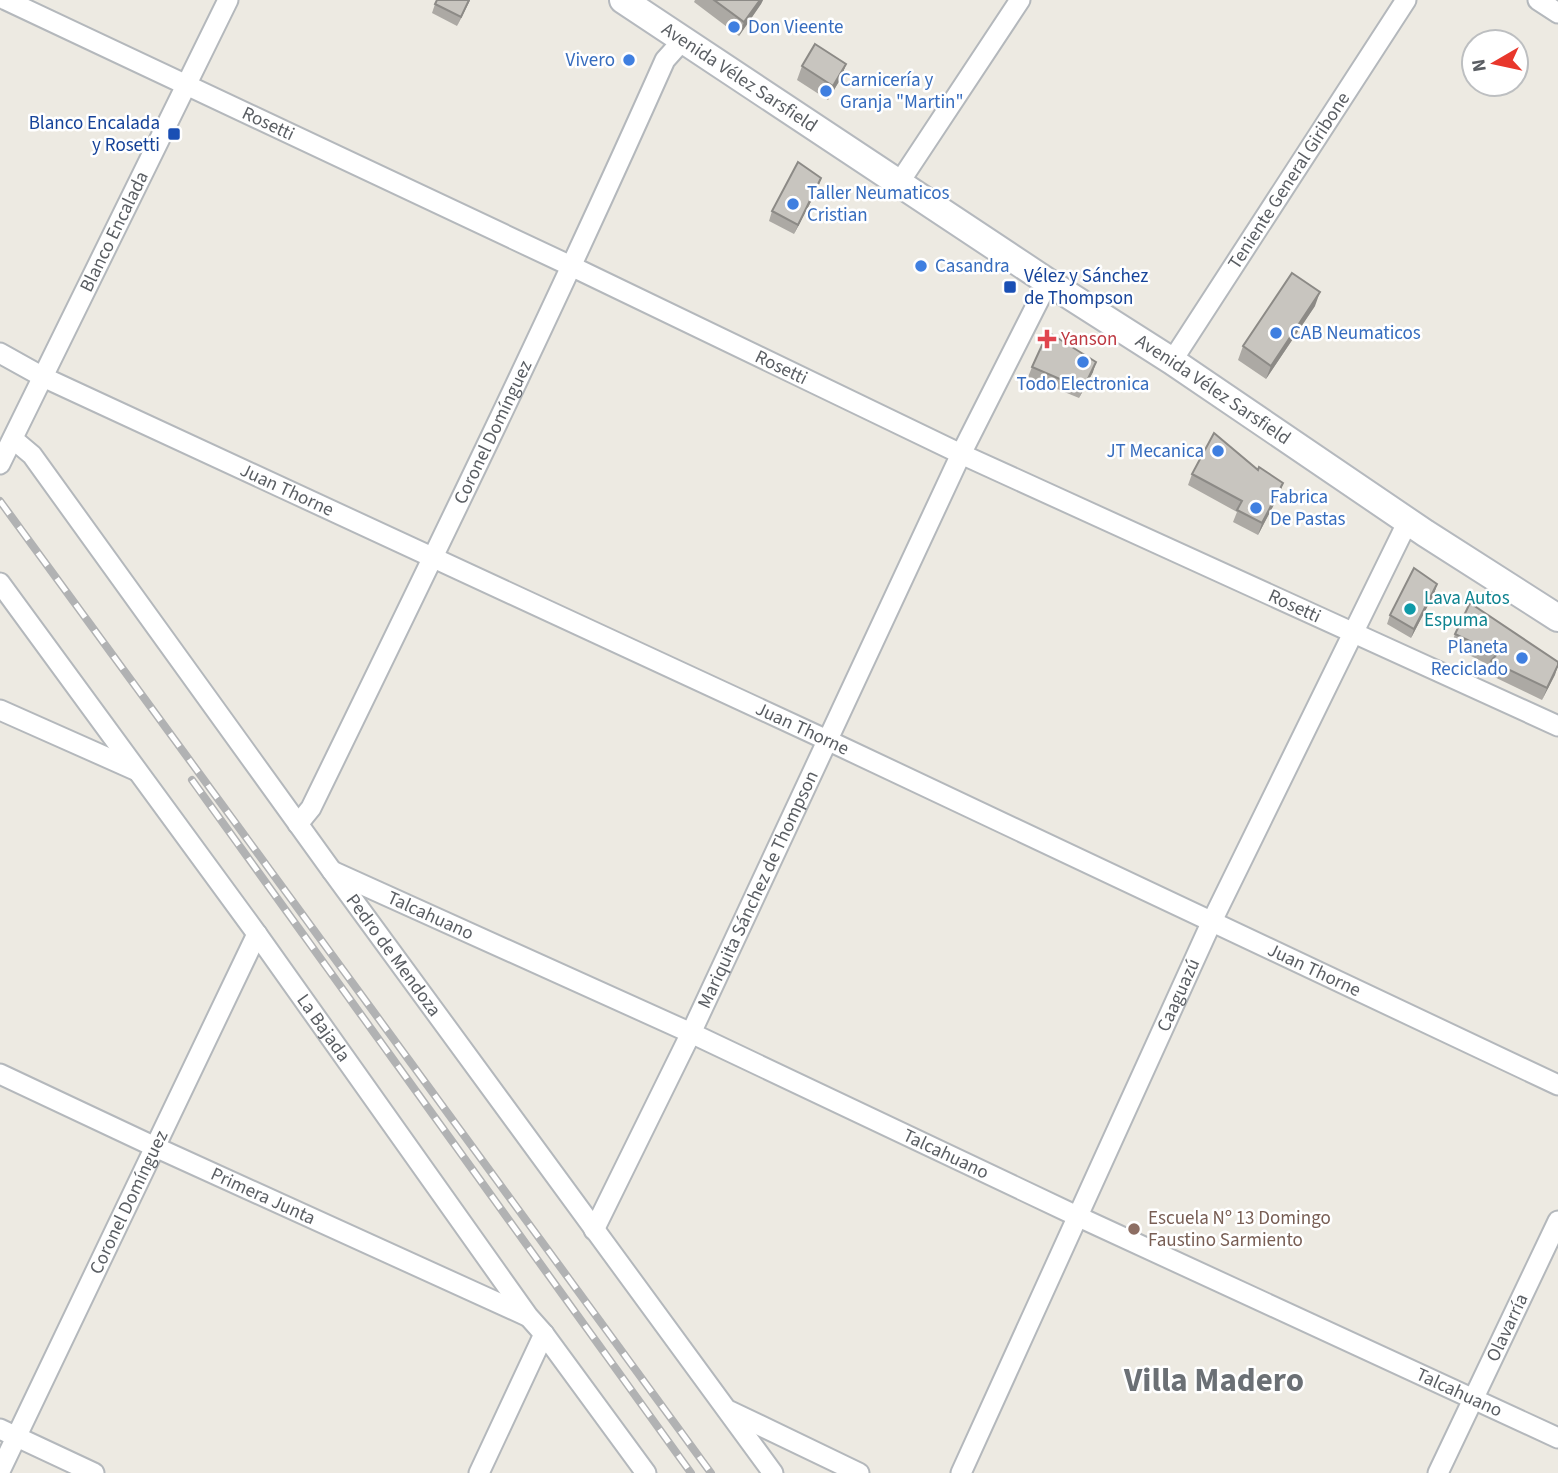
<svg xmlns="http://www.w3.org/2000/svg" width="1558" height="1473" font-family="'Source Sans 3',sans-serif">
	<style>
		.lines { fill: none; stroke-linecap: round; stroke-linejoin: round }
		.street-casing { stroke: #b4b8bc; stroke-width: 23 }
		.secondary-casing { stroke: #b5b9be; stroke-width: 30 }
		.street { stroke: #fff; stroke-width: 19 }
		.secondary { stroke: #fff; stroke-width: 26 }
		.rail-casing { stroke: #b1b2b3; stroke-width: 8 }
		.rail { stroke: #fff; stroke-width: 5; stroke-dasharray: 16; stroke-linecap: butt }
		.wall { fill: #aca9a4 }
		.shaded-wall { fill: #8c8a86 }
		.building { fill: #c8c5bf; stroke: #8c8a86; stroke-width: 2 }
		.shop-dot { fill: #3f7fe0; stroke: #fff; stroke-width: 2.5 }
		.transit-dot { fill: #1a4fb4; stroke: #fff; stroke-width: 2.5 }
		.health-dot { fill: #e0444e; stroke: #fff; stroke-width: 2.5 }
		.culture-dot { fill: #0f9aa8; stroke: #fff; stroke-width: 2.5 }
		.education-dot { fill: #8d6e63; stroke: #fff; stroke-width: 2.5 }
		.labels { text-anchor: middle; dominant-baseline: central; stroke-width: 5; stroke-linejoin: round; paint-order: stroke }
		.shop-label { font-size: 19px; fill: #366cbe; stroke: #fff; text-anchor: start }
		.street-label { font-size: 19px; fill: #5a5e63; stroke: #fff }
		.transit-label { font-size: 19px; fill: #164399; stroke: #fff; text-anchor: end }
		.health-label { font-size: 19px; fill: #be3a42; stroke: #fff; text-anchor: start }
		.culture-label { font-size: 19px; fill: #0d838f; stroke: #fff; text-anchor: start }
		.education-label { font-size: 19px; fill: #785e54; stroke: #fff; text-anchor: start }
		.town-label { font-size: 33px; font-weight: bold; fill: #6b7075; stroke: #fff }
	</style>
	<rect width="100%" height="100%" fill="#edeae2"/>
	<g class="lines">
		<g class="street-casing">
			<g id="street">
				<path id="s1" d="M 6,0 L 573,267 L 961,454 L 1558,726"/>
				<path d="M 1538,0 L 1558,13"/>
				<path d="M 899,183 L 1020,0"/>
				<path id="s2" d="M 0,353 L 43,377 L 827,740 L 1558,1085"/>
				<path id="s3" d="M 1172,361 L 1406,0"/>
				<path id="s4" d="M 13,439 L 32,455 L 332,871 L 773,1473"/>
				<path id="s5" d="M 0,464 L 228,0"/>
				<path id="s6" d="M 0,583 L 257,934 L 528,1316 L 544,1334 L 646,1473"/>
				<path d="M 0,710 L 135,770"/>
				<path id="s7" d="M 298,824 L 311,808 C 432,560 553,312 665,60 L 682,41"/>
				<path id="s8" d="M 332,871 L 691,1033 L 1079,1217 L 1558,1438"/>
				<path id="s9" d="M 0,1074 L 153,1146 L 527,1316"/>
				<path id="s10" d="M 594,1230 L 691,1033 L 961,454 L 1048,282"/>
				<path d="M 730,1411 L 859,1473"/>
				<path d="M 0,1429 L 94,1473"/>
				<path id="s11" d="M 0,1471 L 257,934"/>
				<path d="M 479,1473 L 544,1334"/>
				<path id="s12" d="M 961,1473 L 1212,921 L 1408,521"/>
				<path id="s13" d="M 1438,1473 L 1558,1221"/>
			</g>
		</g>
		<g class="secondary-casing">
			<g id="secondary">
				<path id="s14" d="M 623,0 L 1048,282 L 1172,361 L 1425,533 L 1558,618"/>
			</g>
		</g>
		<use href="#street" class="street"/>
		<use href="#secondary" class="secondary"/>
		<g class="rail-casing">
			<path id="rail" d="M 0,501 L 711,1473
				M 192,780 L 691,1473"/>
		</g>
		<use href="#rail" class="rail"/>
	</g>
	<path class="wall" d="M 470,0 L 457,26 L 432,13 L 435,4 Z
		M 695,0 L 763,0 L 761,4 L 739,36 L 694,2 Z
		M 846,64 L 841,78 L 828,100 L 797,80 L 802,66 Z
		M 818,188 L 794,234 L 769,221 L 772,211 Z
		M 1315,306 L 1266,379 L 1238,360 L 1243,346 Z
		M 1032,367 L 1093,372 L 1079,398 L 1028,377 Z
		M 1258,470 L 1283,483 L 1279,495 L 1258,535 L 1233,522 L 1237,512 L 1188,485 L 1192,474 Z
		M 1437,584 L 1434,594 L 1411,638 L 1387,624 L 1390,615 Z
		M 1455,634 L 1558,666 L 1542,700 L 1486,673 L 1489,665 L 1451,646 Z"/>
	<path class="shaded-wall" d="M 469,0 L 470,0 L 457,26 L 461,17 Z
		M 760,0 L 763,0 L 761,4 L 739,36 L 744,22 Z
		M 846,64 L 841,78 L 828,100 L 833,86 Z
		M 821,178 L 818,188 L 794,234 L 798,225 Z
		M 1320,292 L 1315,306 L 1266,379 L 1271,366 Z
		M 1096,362 L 1093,372 L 1079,398 L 1083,389 Z
		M 1283,483 L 1279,495 L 1258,535 L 1262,523 Z
		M 1437,584 L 1434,594 L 1411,638 L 1414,629 Z
		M 1558,665 L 1555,675 L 1542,700 L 1547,688 Z"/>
	<path class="building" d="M 437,0 L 469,0 L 461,17 L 435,4 Z
		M 714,0 L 760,0 L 744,22 Z
		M 815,44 L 846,64 L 833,86 L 802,66 Z
		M 798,162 L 821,178 L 798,225 L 772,211 Z
		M 1292,273 L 1320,292 L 1271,366 L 1243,346 Z
		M 1048,332 L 1096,362 L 1083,389 L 1032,367 Z
		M 1214,433 L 1258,470 L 1259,467 L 1283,483 L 1262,523 L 1237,510 L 1242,501 L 1192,474 Z
		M 1414,568 L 1437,584 L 1414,629 L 1390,615 Z
		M 1470,603 L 1558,662 L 1558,665 L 1547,688 L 1491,661 L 1497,654 L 1455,634 Z"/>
	<g class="shop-dot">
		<circle cx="734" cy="27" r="7"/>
		<circle cx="629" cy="60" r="7"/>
		<circle cx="826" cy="91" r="7"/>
		<circle cx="793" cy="204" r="7"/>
		<circle cx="921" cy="266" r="7"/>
		<circle cx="1276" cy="333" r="7"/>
		<circle cx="1083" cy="362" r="7"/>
		<circle cx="1218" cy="451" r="7"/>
		<circle cx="1256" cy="508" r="7"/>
		<circle cx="1522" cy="658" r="7"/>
	</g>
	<g class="transit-dot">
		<rect x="167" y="127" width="14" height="14" rx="3.5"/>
		<rect x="1003" y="280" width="14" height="14" rx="3.5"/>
	</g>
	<path class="health-dot" d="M1043.5 328.5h7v7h7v7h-7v7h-7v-7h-7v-7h7z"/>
	<circle class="culture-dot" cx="1410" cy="609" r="7"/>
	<circle class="education-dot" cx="1134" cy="1229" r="7"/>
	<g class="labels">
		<g class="shop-label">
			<text x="748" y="27">Don Vieente</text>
			<text x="615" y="60" text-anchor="end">Vivero</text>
			<text x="840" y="80">Carnicería y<tspan x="840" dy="22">Granja "Martin"</tspan></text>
			<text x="807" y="193">Taller Neumaticos<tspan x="807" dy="22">Cristian</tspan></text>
			<text x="935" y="266">Casandra</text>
			<text x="1290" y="333">CAB Neumaticos</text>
			<text x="1083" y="384" text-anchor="middle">Todo Electronica</text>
			<text x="1204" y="451" text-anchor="end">JT Mecanica</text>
			<text x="1270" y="497">Fabrica<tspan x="1270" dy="22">De Pastas</tspan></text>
			<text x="1508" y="647" text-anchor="end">Planeta<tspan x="1508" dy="22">Reciclado</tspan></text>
		</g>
		<g class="street-label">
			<text stroke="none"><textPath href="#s14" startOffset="140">Avenida Vélez Sarsfield</textPath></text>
			<text stroke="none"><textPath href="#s1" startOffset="290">Rosetti</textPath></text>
			<text stroke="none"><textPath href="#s3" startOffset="215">Teniente General Giribone</textPath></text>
			<text stroke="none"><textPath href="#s5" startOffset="259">Blanco Encalada</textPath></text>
			<text stroke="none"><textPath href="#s1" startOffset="858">Rosetti</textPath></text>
			<text stroke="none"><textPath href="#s14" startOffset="707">Avenida Vélez Sarsfield</textPath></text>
			<text stroke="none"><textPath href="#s7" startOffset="438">Coronel Domínguez</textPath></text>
			<text stroke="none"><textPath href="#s2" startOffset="318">Juan Thorne</textPath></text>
			<text stroke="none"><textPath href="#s1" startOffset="1424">Rosetti</textPath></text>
			<text stroke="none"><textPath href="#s2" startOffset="886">Juan Thorne</textPath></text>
			<text stroke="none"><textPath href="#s10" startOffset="378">Mariquita Sánchez de Thompson</textPath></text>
			<text stroke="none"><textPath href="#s8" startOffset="108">Talcahuano</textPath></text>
			<text stroke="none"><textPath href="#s4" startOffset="642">Pedro de Mendoza</textPath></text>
			<text stroke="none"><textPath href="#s2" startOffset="1452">Juan Thorne</textPath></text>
			<text stroke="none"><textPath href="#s12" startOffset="525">Caaguazú</textPath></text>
			<text stroke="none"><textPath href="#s6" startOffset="550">La Bajada</textPath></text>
			<text stroke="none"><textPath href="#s8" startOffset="676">Talcahuano</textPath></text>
			<text stroke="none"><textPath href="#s9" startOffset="290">Primera Junta</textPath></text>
			<text stroke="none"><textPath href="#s11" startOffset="298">Coronel Domínguez</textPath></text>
			<text stroke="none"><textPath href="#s13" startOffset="161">Olavarría</textPath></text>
			<text stroke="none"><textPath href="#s8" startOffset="1242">Talcahuano</textPath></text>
		</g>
		<g class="transit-label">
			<text x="160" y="123">Blanco Encalada<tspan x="160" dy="22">y Rosetti</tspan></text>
			<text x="1024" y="276" text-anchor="start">Vélez y Sánchez<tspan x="1024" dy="22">de Thompson</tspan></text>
		</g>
		<g class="health-label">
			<text x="1061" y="339">Yanson</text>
		</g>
		<g class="culture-label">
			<text x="1424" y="598">Lava Autos<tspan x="1424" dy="22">Espuma</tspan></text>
		</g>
		<g class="education-label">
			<text x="1148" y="1218">Escuela Nº 13 Domingo<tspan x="1148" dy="22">Faustino Sarmiento</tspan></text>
		</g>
		<g class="town-label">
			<text x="1214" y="1380">Villa Madero</text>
		</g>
	</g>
	<g transform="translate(1495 63) rotate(261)"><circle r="33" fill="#ffffff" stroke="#bdbfc1" stroke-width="2"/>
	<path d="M0-5L12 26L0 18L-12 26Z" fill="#e8372c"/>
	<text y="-10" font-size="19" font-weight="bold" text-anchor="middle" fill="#5a5e63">N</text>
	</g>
</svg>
